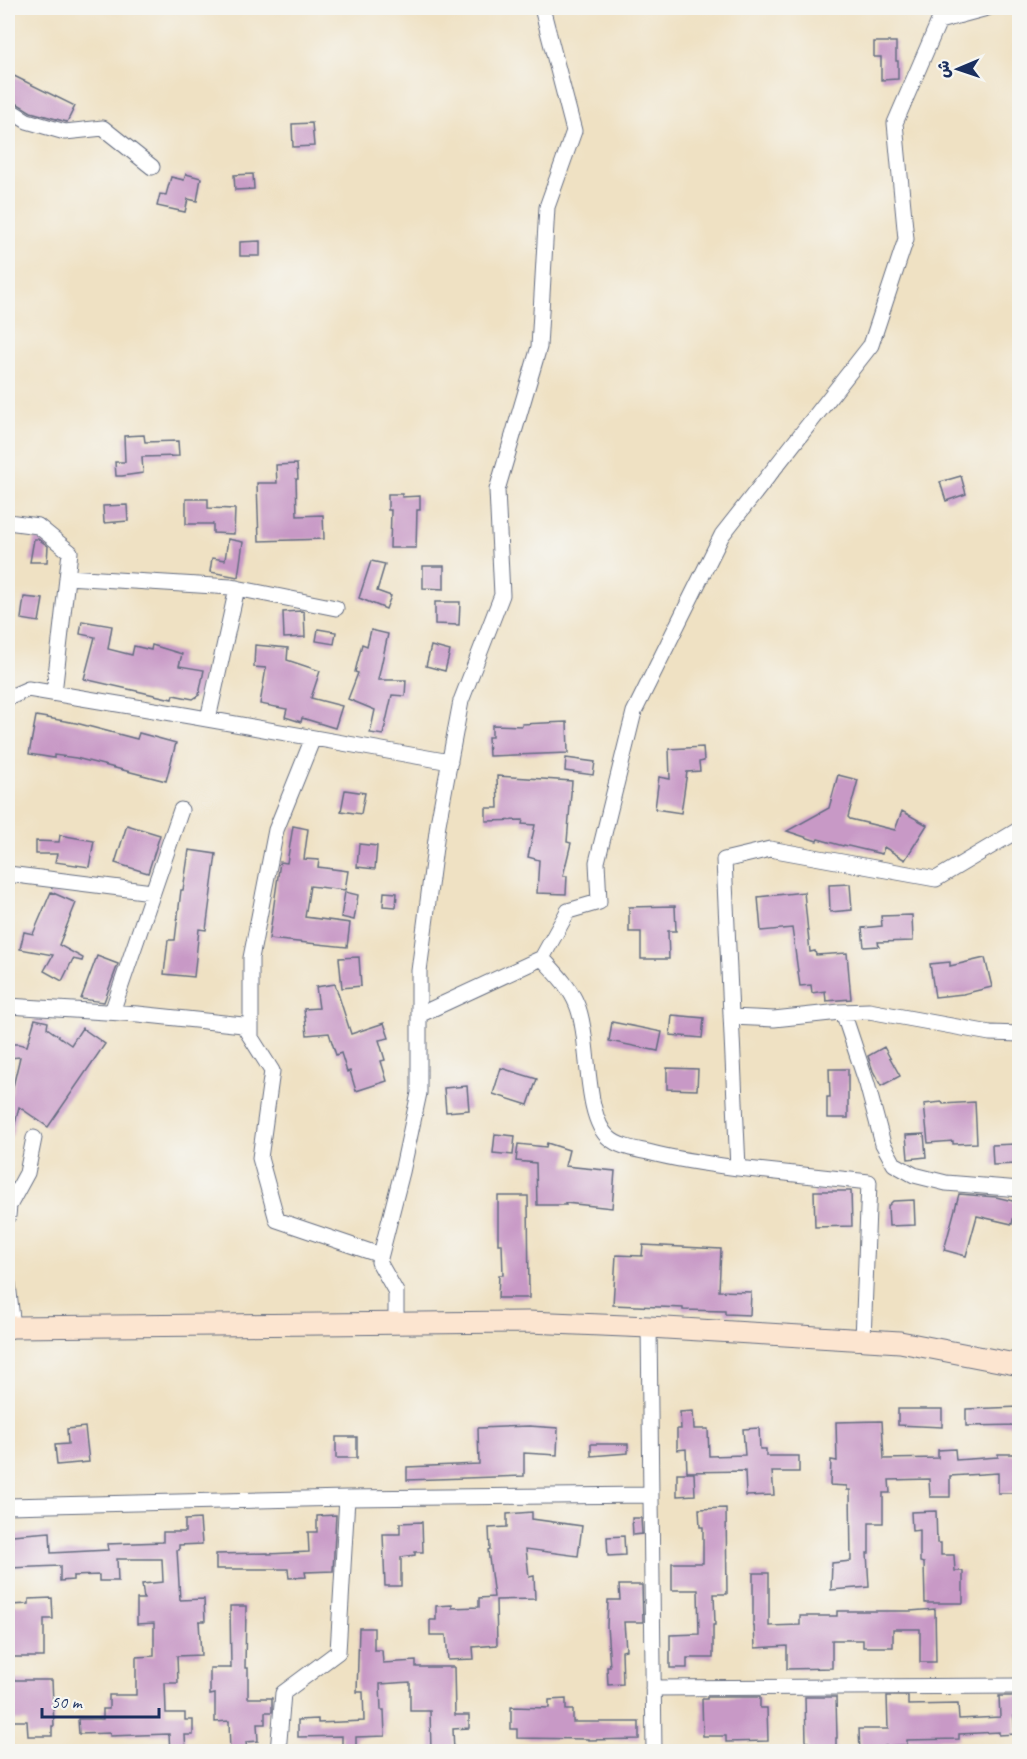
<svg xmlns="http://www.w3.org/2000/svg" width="1027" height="1759" font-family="Caveat,'Playpen Sans Arabic',sans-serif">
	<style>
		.building { fill: #c899c6 }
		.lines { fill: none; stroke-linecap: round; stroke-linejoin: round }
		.street-casing { stroke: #656d81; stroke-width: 17 }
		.secondary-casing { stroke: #656d81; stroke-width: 23 }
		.street { stroke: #fff; stroke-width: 15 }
		.secondary { stroke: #fce5d0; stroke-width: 21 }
	</style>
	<rect width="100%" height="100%" fill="#f6f6f2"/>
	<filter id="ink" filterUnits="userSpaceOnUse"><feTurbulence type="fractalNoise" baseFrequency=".0167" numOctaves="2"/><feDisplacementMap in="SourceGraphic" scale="12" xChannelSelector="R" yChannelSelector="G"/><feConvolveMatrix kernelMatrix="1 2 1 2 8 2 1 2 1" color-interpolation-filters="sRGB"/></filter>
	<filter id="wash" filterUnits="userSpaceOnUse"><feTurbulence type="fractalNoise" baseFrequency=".008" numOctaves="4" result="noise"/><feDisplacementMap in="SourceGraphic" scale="24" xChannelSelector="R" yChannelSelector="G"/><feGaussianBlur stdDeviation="1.35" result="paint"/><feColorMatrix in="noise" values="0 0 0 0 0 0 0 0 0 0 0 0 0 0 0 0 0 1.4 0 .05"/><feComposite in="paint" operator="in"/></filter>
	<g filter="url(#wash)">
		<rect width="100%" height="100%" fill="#efe1c3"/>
		<g id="blocks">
			<path class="building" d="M 874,42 L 896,42 L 896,61 L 898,61 L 898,79 L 881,80 L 881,57 L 874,57 Z
				M 8,73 L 75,106 L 67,122 L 31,112 L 13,101 L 8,99 Z
				M 312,123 L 314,146 L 293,147 L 292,124 Z
				M 186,174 L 201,178 L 197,201 L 188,199 L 185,212 L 157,206 L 160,194 L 166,195 L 171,177 L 184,180 Z
				M 253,174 L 254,189 L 235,190 L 234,175 Z
				M 260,241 L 260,256 L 240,256 L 240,242 Z
				M 144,435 L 145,442 L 178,441 L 179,456 L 142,457 L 143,473 L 122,476 L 116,476 L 115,462 L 125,462 L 124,436 Z
				M 297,464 L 298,479 L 296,479 L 297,516 L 323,515 L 324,539 L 259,541 L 257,483 L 277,483 L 276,465 Z
				M 961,476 L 966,494 L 946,501 L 940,482 Z
				M 388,494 L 402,494 L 402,497 L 420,496 L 420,510 L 417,510 L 416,548 L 390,548 L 391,510 L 388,510 Z
				M 186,499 L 208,499 L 208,508 L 235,509 L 234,534 L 213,533 L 213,524 L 186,524 Z
				M 127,505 L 128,521 L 104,523 L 103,506 Z
				M 34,539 L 38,539 L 48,546 L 47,562 L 30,562 Z
				M 228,539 L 243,542 L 238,577 L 210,572 L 212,558 L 225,560 Z
				M 371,561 L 385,564 L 377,591 L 391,596 L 386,609 L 359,598 Z
				M 423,566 L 444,566 L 444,589 L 423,588 Z
				M 24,597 L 43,599 L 39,622 L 21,619 Z
				M 435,602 L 460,602 L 459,625 L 435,624 Z
				M 301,611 L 304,612 L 305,637 L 284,638 L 283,612 Z
				M 82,621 L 112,626 L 108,649 L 132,655 L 134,646 L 151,650 L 152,645 L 182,654 L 179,666 L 204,670 L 199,695 L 193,699 L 173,695 L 172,699 L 84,679 L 95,637 L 80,634 Z
				M 318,629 L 336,632 L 334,644 L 316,641 Z
				M 371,630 L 388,634 L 378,680 L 406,680 L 405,696 L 392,695 L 383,735 L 370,733 L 375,710 L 348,699 L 358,673 L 355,672 L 362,644 L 367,646 Z
				M 255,645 L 288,648 L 287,660 L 320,671 L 311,698 L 342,706 L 335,728 L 302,718 L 301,722 L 285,717 L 287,709 L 260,704 L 266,668 L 254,667 Z
				M 431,646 L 450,651 L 445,671 L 426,666 Z
				M 36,716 L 76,723 L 137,739 L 139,733 L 176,743 L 166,781 L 76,758 L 54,755 L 54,758 L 29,754 Z
				M 567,722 L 568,753 L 489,756 L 488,737 L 492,737 L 492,725 L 522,726 L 522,724 Z
				M 703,747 L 704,761 L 699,762 L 700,771 L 687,772 L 681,813 L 655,809 L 659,777 L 670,779 L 669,749 Z
				M 566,758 L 595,762 L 593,775 L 565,771 Z
				M 838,775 L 858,780 L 848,817 L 850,819 L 895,830 L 902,811 L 927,825 L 905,860 L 884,847 L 882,854 L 844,845 L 843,846 L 818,839 L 817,841 L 787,831 L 829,808 Z
				M 497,776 L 572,781 L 567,842 L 571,843 L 563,876 L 567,876 L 566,894 L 537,893 L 539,860 L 528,857 L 535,825 L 522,824 L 523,820 L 486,821 L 486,808 L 498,808 Z
				M 345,790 L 365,793 L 361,814 L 341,811 Z
				M 127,825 L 160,835 L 148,873 L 115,863 Z
				M 293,826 L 308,829 L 304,859 L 319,860 L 318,867 L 348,871 L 345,890 L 310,886 L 305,917 L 350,923 L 347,947 L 269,939 L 280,862 L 287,863 Z
				M 60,835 L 94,841 L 89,867 L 55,862 L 57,854 L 36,854 L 36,841 L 59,842 Z
				M 359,844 L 377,846 L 375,869 L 357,867 Z
				M 189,850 L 216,854 L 206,930 L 199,929 L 194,977 L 164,974 L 168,940 L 175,940 L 181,890 L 183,890 Z
				M 850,884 L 852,910 L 830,912 L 829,885 Z
				M 51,892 L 76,903 L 59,945 L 83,958 L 82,961 L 73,959 L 62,981 L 44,971 L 53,955 L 20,949 L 24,932 L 33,934 Z
				M 345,892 L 358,895 L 354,920 L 341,917 Z
				M 384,892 L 397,893 L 396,907 L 383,906 Z
				M 804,892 L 810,952 L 815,951 L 816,955 L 847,953 L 851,999 L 826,1001 L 825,991 L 812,993 L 811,985 L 800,986 L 792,928 L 761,931 L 758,897 Z
				M 675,906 L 676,931 L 668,931 L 669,959 L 641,959 L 641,932 L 629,932 L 629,907 Z
				M 912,915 L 913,941 L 878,942 L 879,946 L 864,947 L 862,928 L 882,926 L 881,916 Z
				M 97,956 L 118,964 L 104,1002 L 81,999 Z
				M 359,957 L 361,986 L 342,988 L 339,958 Z
				M 985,958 L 992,987 L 963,994 L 935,997 L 930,964 L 950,962 L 950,966 Z
				M 335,984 L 351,1034 L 384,1023 L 389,1038 L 379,1040 L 385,1060 L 381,1061 L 387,1081 L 356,1091 L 350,1071 L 347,1072 L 341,1053 L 336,1055 L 329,1033 L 307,1035 L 304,1009 L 319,1008 L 316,987 Z
				M 672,1015 L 704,1018 L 702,1038 L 670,1035 Z
				M 35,1019 L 48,1022 L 47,1028 L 71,1045 L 82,1028 L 105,1044 L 48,1127 L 19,1107 L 12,1136 L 8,1135 L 8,1094 L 11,1095 L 20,1057 L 8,1058 L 8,1044 L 19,1044 L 27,1046 Z
				M 612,1022 L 662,1032 L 658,1051 L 609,1041 Z
				M 884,1047 L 900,1076 L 881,1086 L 873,1071 L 868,1056 Z
				M 501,1068 L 537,1079 L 528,1105 L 493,1094 Z
				M 667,1068 L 698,1069 L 697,1090 L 667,1089 Z
				M 829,1069 L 848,1069 L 848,1118 L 827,1118 L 827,1097 L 830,1097 Z
				M 467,1086 L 469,1110 L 446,1112 L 444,1088 Z
				M 942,1102 L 943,1104 L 975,1102 L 977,1143 L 953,1144 L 953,1141 L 928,1143 L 924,1104 Z
				M 495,1134 L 515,1136 L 513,1155 L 493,1153 Z
				M 924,1134 L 926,1157 L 908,1159 L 906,1135 Z
				M 547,1143 L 569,1150 L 565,1166 L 615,1171 L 612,1208 L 565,1203 L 566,1205 L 537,1205 L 536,1163 L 516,1161 L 518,1144 L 546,1147 Z
				M 1016,1144 L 1016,1164 L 993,1165 L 992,1145 Z
				M 814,1191 L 851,1191 L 852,1226 L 815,1227 Z
				M 959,1194 L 996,1197 L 1017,1202 L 1012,1224 L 977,1216 L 966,1256 L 944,1250 Z
				M 498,1196 L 528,1196 L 529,1298 L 498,1298 L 499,1275 L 503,1275 L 502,1244 L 498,1244 Z
				M 914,1200 L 915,1225 L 889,1226 L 888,1206 L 893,1201 Z
				M 643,1245 L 721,1249 L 719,1291 L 751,1292 L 750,1315 L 725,1314 L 725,1311 L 683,1310 L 683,1308 L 613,1305 L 616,1255 L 642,1256 Z
				M 1020,1407 L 1020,1425 L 966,1426 L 966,1409 Z
				M 898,1409 L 942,1409 L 942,1427 L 898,1425 Z
				M 693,1411 L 694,1429 L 708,1429 L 709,1456 L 745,1455 L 743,1429 L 759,1428 L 760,1449 L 766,1449 L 766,1456 L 799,1456 L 799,1472 L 772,1472 L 774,1495 L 746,1496 L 745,1471 L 687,1472 L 686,1449 L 677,1450 L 677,1429 L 681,1429 L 680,1412 Z
				M 882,1421 L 884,1459 L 938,1458 L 938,1450 L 955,1449 L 956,1460 L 998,1457 L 998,1454 L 1020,1454 L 1020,1493 L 998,1493 L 998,1473 L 950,1476 L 950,1497 L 930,1497 L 929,1479 L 889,1480 L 890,1493 L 883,1493 L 883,1523 L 869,1523 L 869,1553 L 867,1553 L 869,1587 L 831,1590 L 832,1563 L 851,1561 L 850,1490 L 847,1490 L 847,1486 L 830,1485 L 831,1460 L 837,1461 L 836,1422 Z
				M 529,1426 L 558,1428 L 557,1455 L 524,1453 L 524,1476 L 407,1480 L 407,1467 L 479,1464 L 478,1428 Z
				M 85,1427 L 89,1462 L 57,1465 L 55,1445 L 68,1444 L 67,1429 Z
				M 336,1437 L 357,1437 L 357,1458 L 336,1458 Z
				M 591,1444 L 628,1444 L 628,1453 L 591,1456 Z
				M 677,1473 L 694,1473 L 695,1495 L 677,1496 Z
				M 726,1508 L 727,1594 L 714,1594 L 715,1625 L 713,1625 L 713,1658 L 687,1658 L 687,1668 L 670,1668 L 670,1635 L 699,1634 L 698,1590 L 672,1590 L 672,1563 L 703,1563 L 703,1527 L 700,1527 L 699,1509 Z
				M 936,1511 L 937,1543 L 941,1543 L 941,1555 L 954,1555 L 955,1571 L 963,1571 L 963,1603 L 925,1603 L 924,1563 L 920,1562 L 920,1530 L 912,1531 L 911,1512 Z
				M 532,1512 L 532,1519 L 582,1526 L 578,1556 L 526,1549 L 529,1577 L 534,1576 L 535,1599 L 496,1600 L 497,1645 L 473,1647 L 474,1659 L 448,1660 L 446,1635 L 430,1635 L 430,1620 L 436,1620 L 436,1606 L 452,1605 L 452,1608 L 479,1607 L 479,1598 L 494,1597 L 488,1550 L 490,1549 L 489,1528 L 507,1527 L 507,1514 Z
				M 336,1515 L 333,1571 L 305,1572 L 306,1577 L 289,1578 L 288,1569 L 216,1569 L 216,1554 L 268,1553 L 268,1554 L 309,1552 L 308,1532 L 317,1532 L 317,1516 Z
				M 632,1518 L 641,1518 L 642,1534 L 633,1535 Z
				M 200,1519 L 202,1544 L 179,1545 L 179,1550 L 177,1550 L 180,1600 L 204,1599 L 205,1621 L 199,1621 L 201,1655 L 177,1656 L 178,1683 L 165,1683 L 166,1713 L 185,1713 L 185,1720 L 193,1720 L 193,1735 L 185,1735 L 186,1752 L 170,1752 L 169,1734 L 110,1736 L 110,1733 L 79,1734 L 78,1719 L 103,1719 L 103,1709 L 109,1709 L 109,1695 L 136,1695 L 136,1657 L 154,1656 L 154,1623 L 137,1624 L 137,1599 L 144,1599 L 142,1584 L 163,1582 L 162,1559 L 117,1559 L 118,1581 L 99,1581 L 99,1575 L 73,1576 L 73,1580 L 60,1581 L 60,1566 L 8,1568 L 8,1551 L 13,1551 L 12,1535 L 50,1532 L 51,1553 L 108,1550 L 107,1544 L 163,1542 L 163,1532 L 185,1532 L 185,1520 Z
				M 422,1522 L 423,1552 L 415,1552 L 415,1555 L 401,1557 L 401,1586 L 385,1586 L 383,1534 L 400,1534 L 400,1523 Z
				M 624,1536 L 625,1555 L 608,1556 L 607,1537 Z
				M 753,1573 L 769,1573 L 769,1626 L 800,1625 L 800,1616 L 837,1616 L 837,1611 L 910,1611 L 935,1609 L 936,1662 L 920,1662 L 920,1629 L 893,1629 L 893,1647 L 863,1647 L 863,1640 L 832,1640 L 832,1668 L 787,1669 L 787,1646 L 755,1648 L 754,1625 L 753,1625 Z
				M 619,1585 L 642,1585 L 643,1622 L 624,1622 L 626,1650 L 622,1651 L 623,1684 L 608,1685 L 607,1667 L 610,1667 L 607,1626 L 608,1600 L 620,1600 Z
				M 52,1598 L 53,1619 L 44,1619 L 44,1657 L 8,1657 L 8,1631 L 11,1631 L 10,1605 L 29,1604 L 29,1599 Z
				M 230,1606 L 246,1606 L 245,1668 L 248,1668 L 248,1698 L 272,1698 L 272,1712 L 265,1712 L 265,1724 L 257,1724 L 258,1741 L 246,1742 L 247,1752 L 230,1752 L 229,1721 L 215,1722 L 215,1694 L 210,1695 L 210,1668 L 231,1668 Z
				M 359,1628 L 374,1628 L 374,1650 L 382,1650 L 383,1663 L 416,1661 L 416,1667 L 454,1667 L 455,1715 L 469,1715 L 469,1728 L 453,1729 L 454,1752 L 431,1752 L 430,1711 L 410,1711 L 410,1682 L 380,1684 L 381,1710 L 384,1710 L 385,1736 L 356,1737 L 356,1752 L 342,1752 L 342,1736 L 298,1737 L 298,1720 L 318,1719 L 318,1723 L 364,1721 L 363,1692 L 357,1692 Z
				M 10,1680 L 52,1680 L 54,1726 L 52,1726 L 52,1736 L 28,1736 L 27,1721 L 11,1721 Z
				M 887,1696 L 908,1696 L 908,1705 L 958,1704 L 959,1719 L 1000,1717 L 999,1696 L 1020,1696 L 1020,1716 L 1014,1716 L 1015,1734 L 999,1735 L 999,1732 L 959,1734 L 959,1739 L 907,1740 L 907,1745 L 885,1746 L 886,1752 L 860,1752 L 859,1729 L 888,1729 Z
				M 707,1697 L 760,1697 L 760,1708 L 767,1708 L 768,1741 L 726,1742 L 726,1736 L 703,1736 L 702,1699 L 707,1699 Z
				M 805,1697 L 836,1697 L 837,1738 L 836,1738 L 836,1752 L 808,1752 L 808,1742 L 806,1742 Z
				M 566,1699 L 566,1710 L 573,1710 L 573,1722 L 639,1722 L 639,1739 L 588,1740 L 588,1739 L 517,1738 L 517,1729 L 511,1729 L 511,1707 L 549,1708 L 549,1700 Z"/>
		</g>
	</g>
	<g filter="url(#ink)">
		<use href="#blocks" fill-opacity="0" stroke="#656d81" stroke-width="1.5"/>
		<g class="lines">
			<g class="street-casing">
				<path id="street" d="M 8,109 L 27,121 L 65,132 L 103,128 L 152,167
					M 8,522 L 38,526 L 70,552 L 54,693
					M 67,577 L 231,587 L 336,608
					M 8,698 L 28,689 L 190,716 L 450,762
					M 208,719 L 237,588
					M 8,874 L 152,892
					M 542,958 C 555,972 570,987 577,1005 C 591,1039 583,1116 609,1138 C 619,1147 635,1149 648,1152 C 678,1160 707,1164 738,1168
					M 8,1006 L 138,1014 L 243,1025 L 272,1071 L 260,1158 L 277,1220 L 380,1255
					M 112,1012 L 181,810
					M 843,1012 L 867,1084 L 883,1144 L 894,1164 L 914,1175 L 946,1183 L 1020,1189
					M 419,1015 L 542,958 L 568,911 L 599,902 L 597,862 L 634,712 L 722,535 L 871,345 L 906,239 L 895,123 L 939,21 L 987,8
					M 731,1017 L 774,1019 L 840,1012 L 869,1011 L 990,1033 L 1020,1034
					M 251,1037 L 251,958 L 276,830 L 313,738
					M 8,1216 L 9,1206 L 27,1173 L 34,1138
					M 8,1284 L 13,1327
					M 396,1324 L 396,1292 L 379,1262 L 402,1172 L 419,1093 L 419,971 L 438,824 L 461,701 L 502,595 L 497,490 L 539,347 L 547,207 L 574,131 L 542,8
					M 649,1327 L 654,1752
					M 863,1340 L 869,1182 L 738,1168 L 724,860 L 770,849 L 936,879 L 1020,829
					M 8,1506 L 347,1498
					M 653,1688 L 1020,1686
					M 278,1752 L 283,1693 L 338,1652 L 347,1498 L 651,1495"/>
			</g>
			<g class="secondary-casing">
				<path id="secondary" d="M 8,1328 L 13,1327 L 528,1322 L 649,1327 L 900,1342 L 1020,1365"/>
			</g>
			<use href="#street" class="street"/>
			<use href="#secondary" class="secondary"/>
		</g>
	</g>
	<rect width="1027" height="1759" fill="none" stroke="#f6f6f2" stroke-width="30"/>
	<g transform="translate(958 69) rotate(268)" stroke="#f6f6f2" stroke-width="4.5" paint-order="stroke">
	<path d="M0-4.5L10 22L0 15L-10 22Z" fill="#1b2f5e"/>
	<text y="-9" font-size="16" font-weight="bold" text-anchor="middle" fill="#1b2f5e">ش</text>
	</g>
	<path d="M42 1708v9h117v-9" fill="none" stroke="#1b2f5e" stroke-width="3"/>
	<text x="51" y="1708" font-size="18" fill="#1b2f5e" stroke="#f6f6f2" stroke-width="4.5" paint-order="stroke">50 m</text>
</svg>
